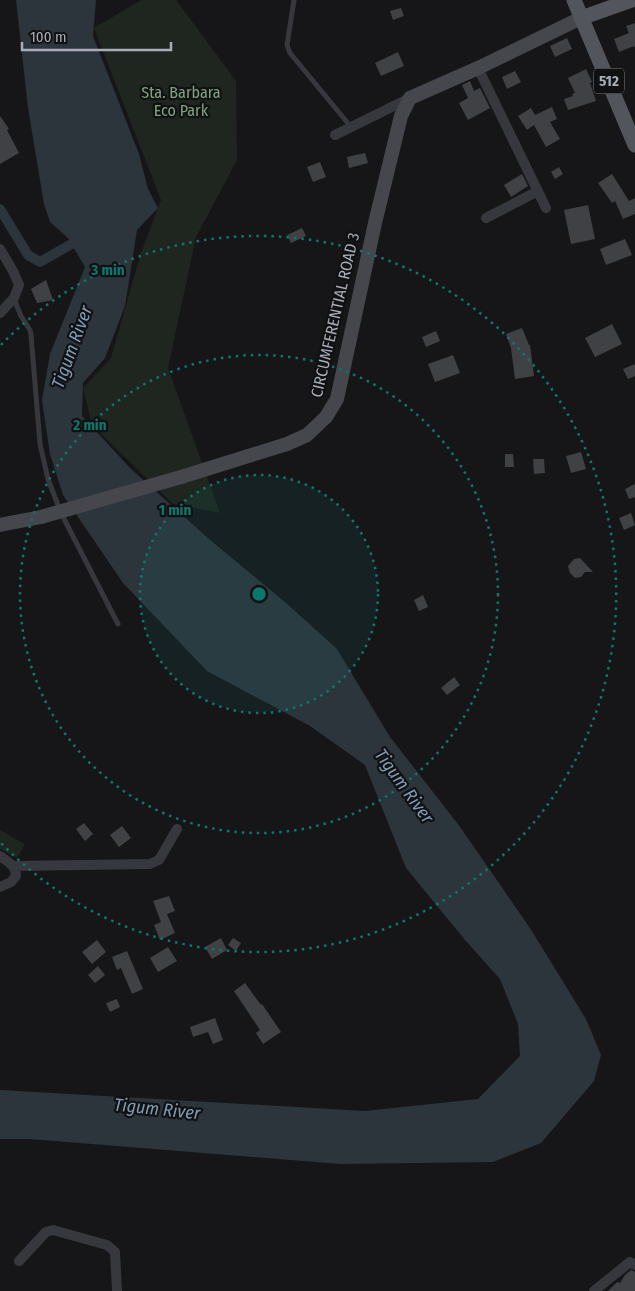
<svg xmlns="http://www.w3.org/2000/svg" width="635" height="1291" font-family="'Fira Sans Condensed',sans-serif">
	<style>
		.green { fill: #1e261f }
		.water { fill: #2c353c }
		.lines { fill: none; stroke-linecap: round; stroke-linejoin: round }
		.canal { stroke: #2c353c; stroke-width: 10 }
		.building { fill: #404145 }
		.lane { stroke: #37383d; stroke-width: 5 }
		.street { stroke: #37383d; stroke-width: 10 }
		.secondary { stroke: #45474d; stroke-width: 14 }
		.primary { stroke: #53555c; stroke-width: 15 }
		.secondary-bridge { stroke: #45474d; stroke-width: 14 }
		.ring { fill: none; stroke: #0f766e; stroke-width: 2.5; stroke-dasharray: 2.5 5 }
		.labels { text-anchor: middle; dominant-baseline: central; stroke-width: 4.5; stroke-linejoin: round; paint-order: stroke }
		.shield { fill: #111113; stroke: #7b7e86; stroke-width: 1 }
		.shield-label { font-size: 15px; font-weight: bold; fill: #a8adb8 }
		.park-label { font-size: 16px; fill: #7fa381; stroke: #111113 }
		.street-label { font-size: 16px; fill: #a8adb8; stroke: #111113 }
		.water-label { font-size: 18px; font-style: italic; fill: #7f9bb3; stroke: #111113 }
		.centre { fill: #0f766e; stroke: #111113; stroke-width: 2.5 }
		.ring-label { font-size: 15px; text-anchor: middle; font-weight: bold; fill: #0f766e; stroke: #111113; stroke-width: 4.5; stroke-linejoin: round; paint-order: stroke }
	</style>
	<rect width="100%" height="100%" fill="#161618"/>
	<path class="green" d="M 141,0 L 176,0 L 236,81 L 237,160 L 196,237 L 168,368 L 220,513 L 173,504 L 92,425 L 83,388 L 111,358 L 141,253 L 161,200 L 94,28 Z
		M 0,830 L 25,844 L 17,858 L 0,849 Z"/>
	<path class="water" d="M 16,0 L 96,0 L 93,36 L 139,154 L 148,189 L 158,208 L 137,230 L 125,306 L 105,358 L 83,383 L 82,416 L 130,468 L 209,539 L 285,602 L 337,649 L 390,737 L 458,824 L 530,928 L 586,1019 L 601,1055 L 594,1081 L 541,1143 L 493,1162 L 340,1164 L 30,1139 L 0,1139 L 0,1090 L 365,1111 L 478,1099 L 520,1056 L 518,1024 L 500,979 L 465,940 L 406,868 L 365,765 L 310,726 L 207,671 L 123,583 L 63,495 L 50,454 L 42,400 L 50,354 L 85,267 L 68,238 L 50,222 L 44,204 L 28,108 Z"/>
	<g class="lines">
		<path class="canal" d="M 0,209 L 28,255 L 40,262 L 82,238"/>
	</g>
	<path class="building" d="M 401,8 L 404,16 L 393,20 L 390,11 Z
		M 635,23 L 635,47 L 634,47 L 626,26 Z
		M 629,33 L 634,46 L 619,52 L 614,39 Z
		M 567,38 L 572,49 L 555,57 L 550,46 Z
		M 398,52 L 404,66 L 381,76 L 375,63 Z
		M 586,69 L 592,82 L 590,83 L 596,101 L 568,110 L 564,99 L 573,96 L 572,94 L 575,93 L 568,78 Z
		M 515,71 L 521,82 L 507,89 L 502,77 Z
		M 470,81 L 474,91 L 480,88 L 490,108 L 468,120 L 459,103 L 468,98 L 462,85 Z
		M 552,107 L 557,119 L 550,122 L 560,139 L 546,147 L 534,125 L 527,130 L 518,116 L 531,108 L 535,115 Z
		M 0,116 L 9,129 L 7,130 L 19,153 L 0,164 Z
		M 365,153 L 368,163 L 349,168 L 347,157 Z
		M 320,162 L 326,177 L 313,182 L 307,167 Z
		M 559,167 L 563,174 L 555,179 L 551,172 Z
		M 522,174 L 528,186 L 511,197 L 504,185 Z
		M 612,174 L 629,201 L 635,198 L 635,214 L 623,219 L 615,201 L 612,203 L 598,183 Z
		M 588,205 L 595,239 L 571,244 L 564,210 Z
		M 302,228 L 306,236 L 291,243 L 287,235 Z
		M 625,239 L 632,255 L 606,265 L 600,249 Z
		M 46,280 L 53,300 L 37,303 L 31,289 Z
		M 612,324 L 622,344 L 595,357 L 585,338 Z
		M 522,328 L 529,345 L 530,345 L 534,376 L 515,379 L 511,348 L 506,334 Z
		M 436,331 L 440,341 L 426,347 L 422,337 Z
		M 453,355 L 460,373 L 435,382 L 428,364 Z
		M 635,364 L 635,376 L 628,379 L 623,369 Z
		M 581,452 L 586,469 L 571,473 L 566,456 Z
		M 505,454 L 513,454 L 514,467 L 505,467 Z
		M 533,459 L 544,459 L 545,473 L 534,474 Z
		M 635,484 L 635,497 L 629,499 L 625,489 Z
		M 631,513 L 635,525 L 624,530 L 619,518 Z
		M 580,558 L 593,572 L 585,572 L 581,577 L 575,578 L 570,573 L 568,566 L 574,559 Z
		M 423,595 L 428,607 L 419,611 L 414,600 Z
		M 454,677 L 460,685 L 447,695 L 441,688 Z
		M 84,823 L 93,834 L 85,841 L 76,829 Z
		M 122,826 L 131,838 L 119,847 L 110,835 Z
		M 169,896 L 175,911 L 167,914 L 175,933 L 160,940 L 154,925 L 161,922 L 153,901 Z
		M 221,938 L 227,950 L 212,959 L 205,947 Z
		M 233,938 L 241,943 L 236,951 L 228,945 Z
		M 97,940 L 106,952 L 92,964 L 82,952 Z
		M 168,947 L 177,961 L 158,972 L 150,958 Z
		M 127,951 L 143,989 L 132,994 L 121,968 L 117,970 L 112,957 Z
		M 98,966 L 105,975 L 95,983 L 88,975 Z
		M 245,983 L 261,1005 L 262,1004 L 281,1032 L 263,1044 L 256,1033 L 260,1030 L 234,991 Z
		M 117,999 L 120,1007 L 110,1012 L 106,1003 Z
		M 215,1018 L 223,1040 L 213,1044 L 208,1032 L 193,1037 L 190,1027 Z
		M 631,1270 L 635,1272 L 635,1291 L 608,1291 L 617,1282 L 620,1283 L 625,1275 Z"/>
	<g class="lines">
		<path class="lane" d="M 294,0 L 287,45 L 290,53 L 351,127
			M 14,299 L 21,316 L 30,330 L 31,335 L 40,444 L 48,479 L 61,513 L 118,624"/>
		<path class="street" d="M 478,68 L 546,208
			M 335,135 L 410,98
			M 486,218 L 538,191
			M 0,249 L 13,271 L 19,285 L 14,298 L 0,313
			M 0,856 C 8,862 16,865 16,876 L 11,882 L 0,887
			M 14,866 L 150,864 L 159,860 L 177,829
			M 19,1261 L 46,1232 L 53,1230 L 107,1245 L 115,1252 L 117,1291
			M 594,1291 L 630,1262 L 635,1265"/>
		<path class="secondary" d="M 181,477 L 287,444 L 307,435 L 326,417 L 337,399 L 375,223 L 401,116 L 410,98 L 478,68 L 581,18
			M 0,525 L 41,517"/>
		<path class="primary" d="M 574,0 L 635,145
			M 581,18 L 632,0"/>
		<path class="secondary-bridge" d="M 41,517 L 181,477"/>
	</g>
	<circle cx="259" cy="594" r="119" fill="#0f766e" fill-opacity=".12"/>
	<g class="ring">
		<circle cx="259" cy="594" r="119"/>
		<circle cx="259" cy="594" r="239"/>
		<path d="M1 345A358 358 0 1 1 1 843"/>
	</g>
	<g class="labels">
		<rect class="shield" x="594" y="68.5" width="30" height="25" rx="4"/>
		<g class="shield-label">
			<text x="609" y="81">512</text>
		</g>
		<g class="park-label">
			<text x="181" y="92">Sta. Barbara<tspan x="181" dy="18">Eco Park</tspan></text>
		</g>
		<g class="street-label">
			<text transform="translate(335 315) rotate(-77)">CIRCUMFERENTIAL ROAD 3</text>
		</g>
		<g class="water-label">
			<text transform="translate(72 347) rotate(-70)">Tigum River</text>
			<text transform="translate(404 786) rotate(54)">Tigum River</text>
			<text transform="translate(157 1109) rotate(6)">Tigum River</text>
		</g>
	</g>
	<circle cx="259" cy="594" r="8" class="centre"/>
	<g class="ring-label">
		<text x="108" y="275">3 min</text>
		<text x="90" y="430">2 min</text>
		<text x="175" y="515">1 min</text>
	</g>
	<path d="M22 42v8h149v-8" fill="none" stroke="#a8adb8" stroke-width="2.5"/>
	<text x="30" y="42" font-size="15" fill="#a8adb8" stroke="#111113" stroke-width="4" paint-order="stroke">100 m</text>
</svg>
